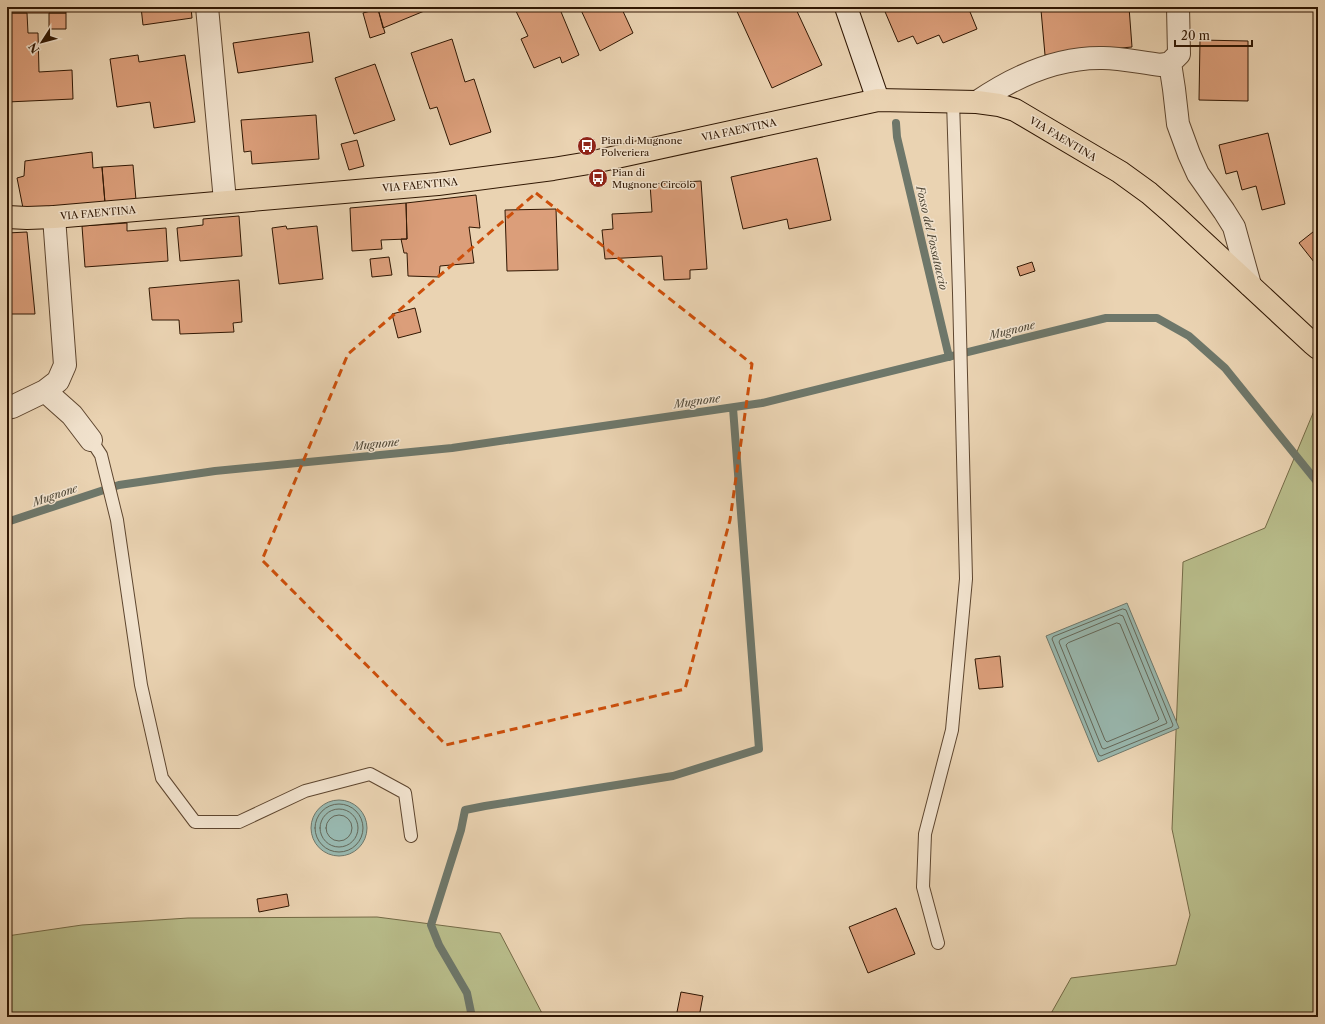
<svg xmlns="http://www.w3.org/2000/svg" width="1325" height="1024" font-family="'Libre Caslon Text',serif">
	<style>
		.green { fill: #b8bc8a; stroke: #746a46 }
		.water { fill: #98b7ae; stroke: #6e776a }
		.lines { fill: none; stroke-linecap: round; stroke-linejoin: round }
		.shore { stroke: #646758; stroke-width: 1 }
		.stream { stroke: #6e776a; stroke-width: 8 }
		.building { fill: #db9e7a; stroke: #301703 }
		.lane-casing { stroke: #5e462f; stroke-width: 14 }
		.street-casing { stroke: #5e462f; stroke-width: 24 }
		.secondary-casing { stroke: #301703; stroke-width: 24 }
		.primary-casing { stroke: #301703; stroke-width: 24 }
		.lane { stroke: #f1e2cd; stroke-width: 12 }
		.street { stroke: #f1e2cd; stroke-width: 22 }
		.secondary { stroke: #f1e2cd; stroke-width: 22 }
		.primary { stroke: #ead3b2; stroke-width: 22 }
		.marked { fill: none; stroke: #cc4f0b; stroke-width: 3; stroke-dasharray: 8 5; stroke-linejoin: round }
		.labels { text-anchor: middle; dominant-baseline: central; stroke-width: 3; stroke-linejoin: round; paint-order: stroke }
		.street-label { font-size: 10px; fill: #301703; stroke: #f1e2cd }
		.poi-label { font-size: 10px; fill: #301703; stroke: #f1e2cd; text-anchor: start }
		.water-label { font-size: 11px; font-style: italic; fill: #4f4736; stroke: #f1e2cd }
	</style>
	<rect width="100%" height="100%" fill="#ead3b2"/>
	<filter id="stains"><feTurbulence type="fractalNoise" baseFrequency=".005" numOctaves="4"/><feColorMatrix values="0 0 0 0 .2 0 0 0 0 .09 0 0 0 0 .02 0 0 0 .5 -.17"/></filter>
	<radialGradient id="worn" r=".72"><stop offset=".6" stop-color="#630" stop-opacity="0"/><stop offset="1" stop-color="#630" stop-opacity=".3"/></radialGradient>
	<path class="green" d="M 1316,406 L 1318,406 L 1318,1017 L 1049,1017 L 1071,978 L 1176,965 L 1190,915 L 1172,829 L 1183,562 L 1265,528 Z
		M 377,917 L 500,933 L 544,1017 L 7,1017 L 7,936 L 82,925 L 188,918 Z"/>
	<path class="water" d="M 1127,603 L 1179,728 L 1098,762 L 1046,636 Z
		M311 828a28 28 0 1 1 56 0a28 28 0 1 1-56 0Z"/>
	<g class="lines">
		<path class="shore" d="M 1123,609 L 1126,610 L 1173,725 L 1172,727 L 1101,756 L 1099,755 L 1052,639 L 1053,637 Z
			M 1120,615 L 1123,616 L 1167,723 L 1165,724 L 1104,749 L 1102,748 L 1059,642 L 1060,640 Z
			M 1117,623 L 1120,624 L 1159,719 L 1157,721 L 1107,742 L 1105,740 L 1066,645 L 1068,643 Z
			M315 828a24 24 0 1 1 48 0a24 24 0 1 1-48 0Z
			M320 828a19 19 0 1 1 38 0a19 19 0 1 1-38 0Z
			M326 828a13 13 0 1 1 26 0a13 13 0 1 1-26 0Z"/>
		<path class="stream" d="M 896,123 L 897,137 L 949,357
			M 7,522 L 119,485 L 215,471 L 452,448 L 762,403 L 1106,318 L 1157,318 L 1189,336 L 1225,368 L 1318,483
			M 472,1017 L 467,993 L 439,945 L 431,925 L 461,830 L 465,810 L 485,806 L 673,776 L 759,749 L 733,408"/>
	</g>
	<path class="building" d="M 7,7 L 66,7 L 66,13 L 7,13 Z
		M 141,7 L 191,7 L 192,18 L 143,25 Z
		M 382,7 L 434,7 L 383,28 L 378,9 Z
		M 514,7 L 559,7 L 579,55 L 562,63 L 560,57 L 534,68 L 521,39 L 528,36 Z
		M 582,7 L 621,7 L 633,33 L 600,51 L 580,8 Z
		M 735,7 L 795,7 L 822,65 L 772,88 Z
		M 883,7 L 968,7 L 977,29 L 943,43 L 939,35 L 917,44 L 913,36 L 898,42 Z
		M 1075,7 L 1129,7 L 1132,47 L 1045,55 L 1041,10 Z
		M 378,9 L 385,33 L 370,38 L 363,13 Z
		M 7,13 L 27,13 L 28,33 L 38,33 L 39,72 L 72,70 L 73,99 L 7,102 Z
		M 49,13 L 66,13 L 66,29 L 49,29 Z
		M 309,32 L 313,62 L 238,73 L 233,43 Z
		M 452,39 L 465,82 L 474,79 L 491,132 L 450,145 L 437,107 L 430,109 L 411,53 Z
		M 1200,40 L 1248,41 L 1248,101 L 1199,100 Z
		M 138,55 L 139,62 L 185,55 L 195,122 L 154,128 L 150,102 L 117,107 L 110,59 Z
		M 375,64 L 395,120 L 354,134 L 335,78 Z
		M 316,115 L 319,159 L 252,164 L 251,151 L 244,152 L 241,120 Z
		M 1268,133 L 1285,204 L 1262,210 L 1256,186 L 1242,190 L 1237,171 L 1226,174 L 1219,145 Z
		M 357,140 L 364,166 L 349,170 L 341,144 Z
		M 92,152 L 93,168 L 102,167 L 105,203 L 23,208 L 17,178 L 24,176 L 25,161 Z
		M 817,158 L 831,220 L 789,229 L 787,219 L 743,229 L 731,177 Z
		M 133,165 L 136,200 L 105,203 L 102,167 Z
		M 701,181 L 707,269 L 690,270 L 690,279 L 664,280 L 662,256 L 605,259 L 602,230 L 613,229 L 612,214 L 652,212 L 650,184 Z
		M 476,195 L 480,228 L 469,227 L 474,263 L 440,266 L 439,277 L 408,276 L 407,253 L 404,253 L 401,239 L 407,239 L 406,203 Z
		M 406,203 L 407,239 L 381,240 L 382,249 L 352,251 L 350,208 Z
		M 556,209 L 558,270 L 507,271 L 505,210 Z
		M 239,216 L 242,256 L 180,261 L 177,228 L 203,225 L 203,219 Z
		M 127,223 L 127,231 L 166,228 L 168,261 L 85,267 L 82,226 Z
		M 286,226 L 287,229 L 317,226 L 323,279 L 279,284 L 272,228 Z
		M 1318,228 L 1318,267 L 1299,243 Z
		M 27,232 L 35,314 L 7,314 L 7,233 Z
		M 389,257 L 392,275 L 372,277 L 370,259 Z
		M 1032,262 L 1035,271 L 1020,276 L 1017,267 Z
		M 239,280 L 242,322 L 233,323 L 234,332 L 180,334 L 179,320 L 152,320 L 149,288 Z
		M 415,308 L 421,332 L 398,338 L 392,314 Z
		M 1000,656 L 1003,687 L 979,689 L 975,659 Z
		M 287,894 L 289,906 L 259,912 L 257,899 Z
		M 896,908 L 915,954 L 868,973 L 849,927 Z
		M 681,992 L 703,996 L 699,1017 L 676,1017 Z"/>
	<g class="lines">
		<g class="lane-casing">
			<path id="lane" d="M 91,440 L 101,455 L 117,520 L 141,685 L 162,778 L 195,822 L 239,822 L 305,791 L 370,774 L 405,793 L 411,836
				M 938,943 L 923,887 L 925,834 L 952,730 L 966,579 L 959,293 L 953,101"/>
		</g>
		<g class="street-casing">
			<path id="street" d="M 207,7 L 225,201
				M 1170,63 L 1174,89 L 1178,124 L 1189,154 L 1198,174 L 1224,211 L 1234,227 L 1250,285
				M 977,102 C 1015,76 1057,57 1103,58 C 1122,58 1142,63 1161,65 L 1170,63 L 1179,54 L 1178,7
				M 45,391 L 72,415 L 91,440
				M 7,408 L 12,407 L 45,391 L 58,381 L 65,365 L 54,217"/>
		</g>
		<g class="secondary-casing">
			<path id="secondary" d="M 846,7 L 878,100"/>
		</g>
		<g class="primary-casing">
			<path id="primary" d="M 7,217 L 27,218 L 54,217 L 438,184 L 553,169 L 589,163 L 878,100 L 977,102 L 999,105 L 1015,110 L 1120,172 L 1149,193 L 1172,213 L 1312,343 L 1318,348"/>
		</g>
		<use href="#lane" class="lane"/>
		<use href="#street" class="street"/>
		<use href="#secondary" class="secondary"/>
		<use href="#primary" class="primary"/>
	</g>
	<path class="marked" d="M 536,193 L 752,364 L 730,520 L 685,689 L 446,745 L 262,560 L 348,354 Z"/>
	<defs>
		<g id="bus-disc" transform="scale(1)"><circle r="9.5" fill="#8f2418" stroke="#f1e2cd"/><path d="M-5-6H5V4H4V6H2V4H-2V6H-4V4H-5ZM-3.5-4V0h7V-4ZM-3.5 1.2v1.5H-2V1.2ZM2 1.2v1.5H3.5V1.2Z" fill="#fff"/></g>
	</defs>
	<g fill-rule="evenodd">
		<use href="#bus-disc" x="587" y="146"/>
		<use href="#bus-disc" x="598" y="178"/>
	</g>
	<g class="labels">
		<g class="street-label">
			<text transform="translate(739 130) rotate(-12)">VIA FAENTINA</text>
			<text transform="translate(1063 139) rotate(31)">VIA FAENTINA</text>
			<text transform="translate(420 185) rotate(-5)">VIA FAENTINA</text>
			<text transform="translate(98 213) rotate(-5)">VIA FAENTINA</text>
		</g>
		<g class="poi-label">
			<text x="601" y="140">Pian di Mugnone<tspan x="601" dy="12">Polveriera</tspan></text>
			<text x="612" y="172">Pian di<tspan x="612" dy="12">Mugnone Circolo</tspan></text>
		</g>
		<g class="water-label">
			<text transform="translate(932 238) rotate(77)">Fosso del Fossataccio</text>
			<text transform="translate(1012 330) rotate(-14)">Mugnone</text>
			<text transform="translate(697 401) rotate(-8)">Mugnone</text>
			<text transform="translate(376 444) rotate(-6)">Mugnone</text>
			<text transform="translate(55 495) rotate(-19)">Mugnone</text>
		</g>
	</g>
	<rect width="1325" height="1024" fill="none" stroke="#ead3b2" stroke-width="24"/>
	<rect x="8" y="8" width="1309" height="1008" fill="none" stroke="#301703" stroke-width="2"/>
	<rect x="12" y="12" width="1301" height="1000" fill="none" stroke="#301703"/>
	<g transform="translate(42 42) rotate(234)" stroke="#f1e2cd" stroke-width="3" paint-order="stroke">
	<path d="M0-3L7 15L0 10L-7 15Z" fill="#301703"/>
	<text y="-6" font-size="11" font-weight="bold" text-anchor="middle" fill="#301703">N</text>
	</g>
	<path d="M1175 40v6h77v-6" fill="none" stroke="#301703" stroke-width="2"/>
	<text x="1181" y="40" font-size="12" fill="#301703" stroke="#f1e2cd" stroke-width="3" paint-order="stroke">20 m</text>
	<rect width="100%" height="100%" filter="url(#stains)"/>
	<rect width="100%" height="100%" fill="url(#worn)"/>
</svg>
